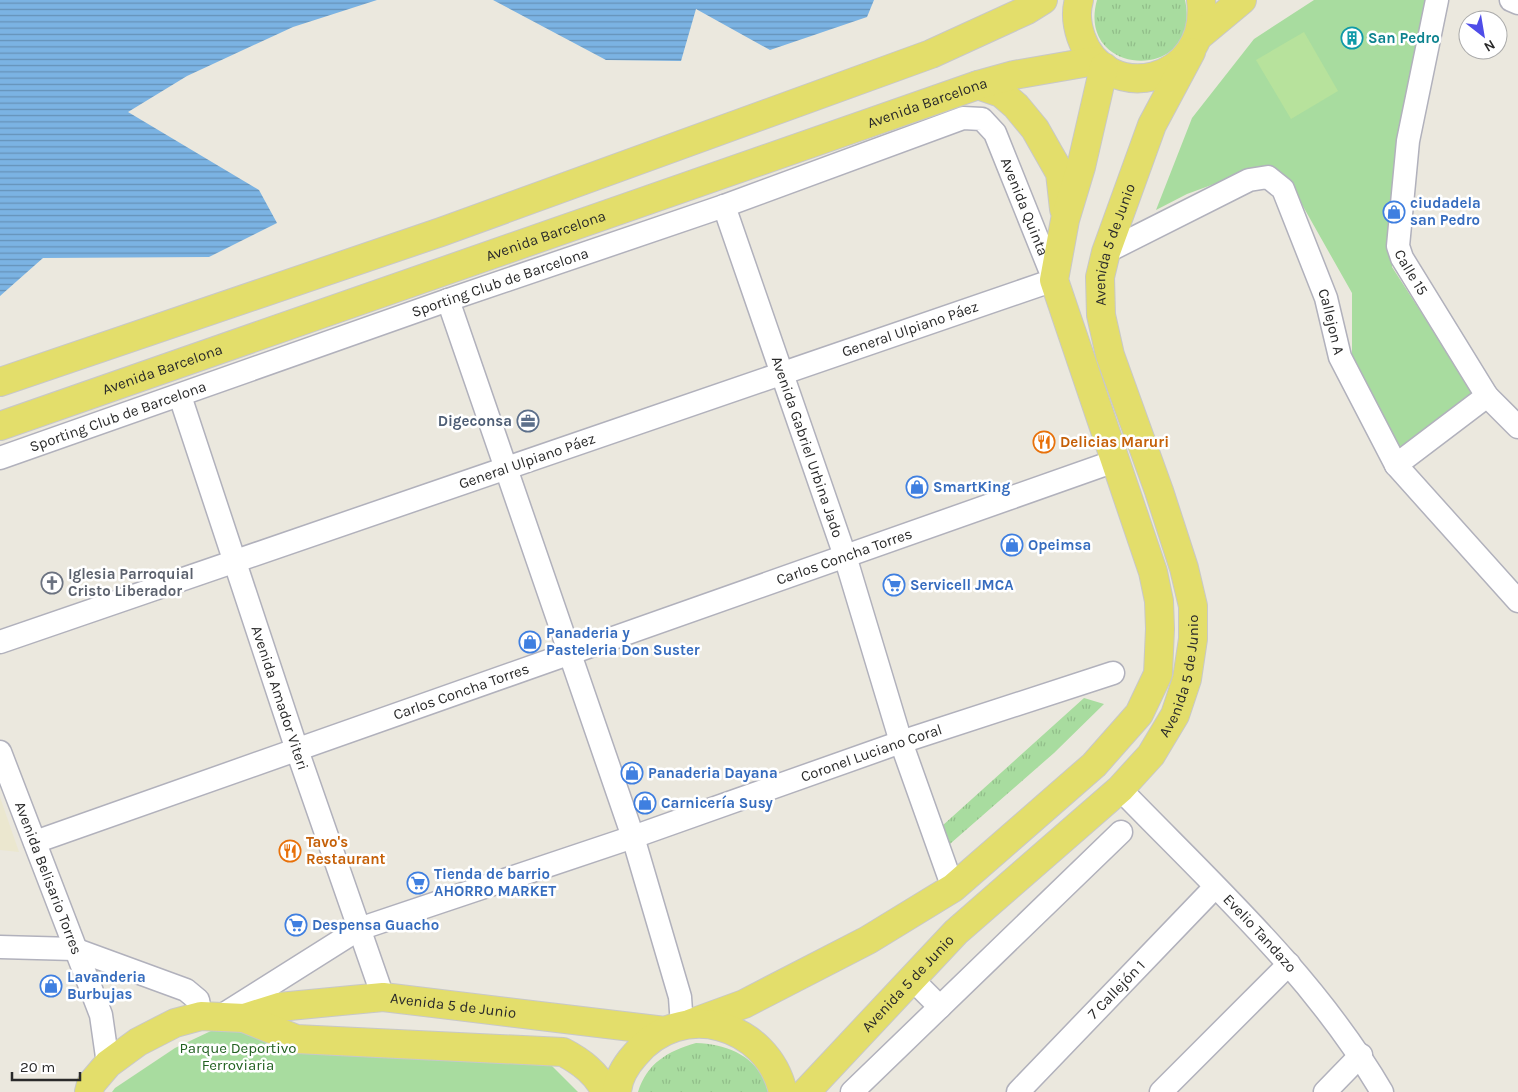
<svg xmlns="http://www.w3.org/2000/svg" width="1518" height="1092" font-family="Karla,sans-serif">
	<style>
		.education { fill: #ebe7cf }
		.grass { fill: url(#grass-tufts) }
		.park { fill: #a8dc9f }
		.pitch { fill: #b7e29c }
		.water { fill: url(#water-rules) }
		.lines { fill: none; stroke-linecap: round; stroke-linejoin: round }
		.minor-casing { stroke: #b1b1bc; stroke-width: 25 }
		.major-casing { stroke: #c8c8c8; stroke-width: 30 }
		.minor { stroke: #fff; stroke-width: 22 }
		.major { stroke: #e3de6b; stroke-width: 28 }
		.labels { text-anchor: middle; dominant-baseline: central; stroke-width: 5; stroke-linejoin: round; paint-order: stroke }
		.culture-label { font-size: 15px; font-weight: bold; fill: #0d838f; stroke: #fff; text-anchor: start }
		.street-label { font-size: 15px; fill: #2a2a2a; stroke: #fff }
		.shop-label { font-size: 15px; font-weight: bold; fill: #366cbe; stroke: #fff; text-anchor: start }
		.service-label { font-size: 15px; font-weight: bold; fill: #4e5e75; stroke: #fff; text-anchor: end }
		.food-label { font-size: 15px; font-weight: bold; fill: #c56008; stroke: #fff; text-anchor: start }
		.worship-label { font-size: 15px; font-weight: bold; fill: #5b616d; stroke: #fff; text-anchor: start }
		.park-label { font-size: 15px; fill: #226121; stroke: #fff }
	</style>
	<defs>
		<pattern id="grass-tufts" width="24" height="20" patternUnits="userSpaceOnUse" patternTransform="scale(1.25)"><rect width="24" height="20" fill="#a8dc9f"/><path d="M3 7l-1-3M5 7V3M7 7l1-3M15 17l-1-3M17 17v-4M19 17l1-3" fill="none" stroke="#91bd89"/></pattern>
		<pattern id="water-rules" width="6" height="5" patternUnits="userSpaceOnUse" patternTransform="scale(1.25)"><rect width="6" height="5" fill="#7bb3e3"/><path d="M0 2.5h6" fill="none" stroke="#6592b8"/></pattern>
	</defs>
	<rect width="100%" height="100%" fill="#ebe8de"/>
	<path class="education" d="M 0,797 L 19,852 L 0,850 Z"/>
	<path class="grass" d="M 1097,0 L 1185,0 C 1203,84 1075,78 1097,0 Z
		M 1084,698 L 1104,704 L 1054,753 L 943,850 L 942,826 Z
		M 696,1043 C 728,1044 760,1057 768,1092 L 638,1092 C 647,1063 668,1051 696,1043 Z"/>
	<path class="park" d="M 1314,0 L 1427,0 L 1422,39 L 1397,141 L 1392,267 L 1476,397 L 1401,449 L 1352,359 L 1352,293 L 1287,178 L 1266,165 L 1187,194 L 1156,210 L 1192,118 L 1254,39 Z
		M 232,1021 L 494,1052 L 552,1066 L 578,1092 L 112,1092 L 115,1088 L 175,1048 Z"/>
	<path class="pitch" d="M 1304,32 L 1338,91 L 1291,119 L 1256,60 Z"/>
	<path class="water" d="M 0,0 L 377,0 L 293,27 L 187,76 L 128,112 L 259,190 L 277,223 L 209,257 L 43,258 L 0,296 Z
		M 493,0 L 874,0 L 867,17 L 770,50 L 696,9 L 681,61 L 606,60 Z"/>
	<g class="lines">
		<g class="minor-casing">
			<g id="minor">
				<path id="s1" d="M 1437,0 L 1408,141 L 1398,246 L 1402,258 L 1487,396 L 1518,427"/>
				<path d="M 1511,0 L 1518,3"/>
				<path id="s2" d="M 724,206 L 845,556 L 901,742 L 953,888"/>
				<path id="s3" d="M 1106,252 L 1249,180 L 1268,177 L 1283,189 L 1326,298 L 1340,357 L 1396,465 L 1518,601"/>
				<path d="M 448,300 L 633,837 L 680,997 L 682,1026"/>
				<path id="s4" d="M 180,396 L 297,750 L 383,997"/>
				<path id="s5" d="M 0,458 L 448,300 L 724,206 L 963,118 L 982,119 L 995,133 L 1054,280 L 0,642"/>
				<path d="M 1396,465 L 1487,396"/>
				<path id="s6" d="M 0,752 L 101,1015 L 108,1064"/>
				<path id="s7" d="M 1120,789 C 1213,885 1314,976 1382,1092"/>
				<path id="s8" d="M 35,842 L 1115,461"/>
				<path d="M 0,947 L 74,949 L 186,990 L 198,1000 L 201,1016"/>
				<path d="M 911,978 L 940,1007"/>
				<path id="s9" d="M 221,1016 L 359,929 L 633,837 L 901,742 L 1113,673"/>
				<path d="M 852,1092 L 1121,832"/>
				<path id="s10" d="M 1018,1092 L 1215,887"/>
				<path d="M 1161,1092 L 1289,964"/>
				<path d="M 1325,1092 L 1361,1055"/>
			</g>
		</g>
		<g class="major-casing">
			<g id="major">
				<path d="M 1079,0 C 1075,13 1077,25 1081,37 C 1105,106 1211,85 1201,0"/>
				<path d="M 1200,35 L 1242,0"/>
				<path d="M 978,85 L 1001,93 L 1016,106 L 1035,129 L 1060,173 L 1064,209"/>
				<path d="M 0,382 L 441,232 L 931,54 L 1027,10 L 1043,0"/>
				<path id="s11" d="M 0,426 L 978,85 L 1014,75 L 1095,61"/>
				<path id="s12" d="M 244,1018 L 279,1007 L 383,997 L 665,1031"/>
				<path d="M 692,1023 L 744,1004 L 868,940 L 953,888 L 1094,765 L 1139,714 L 1158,674 L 1160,629 L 1159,601 L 1153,572 L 1054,280 L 1065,220 L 1081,167 L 1104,67"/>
				<path d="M 89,1092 L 91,1084 L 108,1064 L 138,1042 L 175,1023 L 201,1016 L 244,1018 L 296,1039 L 563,1052 C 582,1062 596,1073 606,1092"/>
				<path d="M 617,1092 C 618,1078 626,1065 635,1055 C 681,999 767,1023 783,1092"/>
				<path id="s13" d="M 806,1092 L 956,932 L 1120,789 L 1151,755 L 1175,715 L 1187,679 L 1193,639 L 1193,606 L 1184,568 L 1159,491 L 1110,355 L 1101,315 L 1100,277 L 1106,252 L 1152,125 L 1191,52"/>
			</g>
		</g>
		<use href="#minor" class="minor"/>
		<use href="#major" class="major"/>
	</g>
	<defs>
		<g id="building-ring" transform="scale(1.125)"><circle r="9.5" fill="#fff" stroke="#0f9aa8" stroke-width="1.5"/><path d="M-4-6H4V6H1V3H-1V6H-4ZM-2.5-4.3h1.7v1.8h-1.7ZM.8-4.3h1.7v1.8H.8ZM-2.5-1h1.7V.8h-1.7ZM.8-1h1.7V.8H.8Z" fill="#0f9aa8"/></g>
		<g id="shop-ring" transform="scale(1.125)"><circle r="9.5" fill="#fff" stroke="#3f7fe0" stroke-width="1.5"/><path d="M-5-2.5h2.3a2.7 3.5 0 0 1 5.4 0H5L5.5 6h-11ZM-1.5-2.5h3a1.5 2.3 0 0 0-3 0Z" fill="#3f7fe0"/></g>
		<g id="office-ring" transform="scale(1.125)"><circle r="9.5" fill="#fff" stroke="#5c6f8a" stroke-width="1.5"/><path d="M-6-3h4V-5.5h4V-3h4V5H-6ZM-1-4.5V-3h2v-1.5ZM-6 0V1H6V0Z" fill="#5c6f8a"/></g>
		<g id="restaurant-ring" transform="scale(1.125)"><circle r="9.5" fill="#fff" stroke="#e8710a" stroke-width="1.5"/><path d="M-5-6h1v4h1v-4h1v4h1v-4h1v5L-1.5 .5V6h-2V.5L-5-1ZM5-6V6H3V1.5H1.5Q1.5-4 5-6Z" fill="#e8710a"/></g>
		<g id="church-ring" transform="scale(1.125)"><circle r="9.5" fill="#fff" stroke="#6b7280" stroke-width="1.5"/><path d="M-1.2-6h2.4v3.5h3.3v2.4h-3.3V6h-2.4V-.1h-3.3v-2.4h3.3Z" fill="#6b7280"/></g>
		<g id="supermarket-ring" transform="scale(1.125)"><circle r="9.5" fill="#fff" stroke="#3f7fe0" stroke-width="1.5"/><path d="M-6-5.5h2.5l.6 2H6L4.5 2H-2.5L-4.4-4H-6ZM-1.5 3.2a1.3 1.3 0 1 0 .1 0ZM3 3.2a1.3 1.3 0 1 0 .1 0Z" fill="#3f7fe0"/></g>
	</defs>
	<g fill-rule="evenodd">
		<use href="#building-ring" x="1352" y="38"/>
		<use href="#shop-ring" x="1394" y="212"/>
		<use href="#office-ring" x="528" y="421"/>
		<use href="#restaurant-ring" x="1044" y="442"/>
		<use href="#shop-ring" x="917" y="487"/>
		<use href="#shop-ring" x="1012" y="545"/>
		<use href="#church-ring" x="52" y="583"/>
		<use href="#supermarket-ring" x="894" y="585"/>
		<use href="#shop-ring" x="530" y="642"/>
		<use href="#shop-ring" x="632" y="773"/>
		<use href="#shop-ring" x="645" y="803"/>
		<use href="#restaurant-ring" x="290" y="851"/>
		<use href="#supermarket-ring" x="418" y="883"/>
		<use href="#supermarket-ring" x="296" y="925"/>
		<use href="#shop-ring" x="51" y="986"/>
	</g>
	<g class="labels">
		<g class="culture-label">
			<text x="1368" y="38">San Pedro</text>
		</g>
		<g class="street-label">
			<text stroke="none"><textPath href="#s11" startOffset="982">Avenida Barcelona</textPath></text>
			<text stroke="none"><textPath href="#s5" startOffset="1139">Avenida Quinta</textPath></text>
			<text stroke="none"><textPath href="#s11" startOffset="578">Avenida Barcelona</textPath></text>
			<text stroke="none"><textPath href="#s13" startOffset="1019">Avenida 5 de Junio</textPath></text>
			<text stroke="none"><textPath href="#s1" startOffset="279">Calle 15</textPath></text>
			<text stroke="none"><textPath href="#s5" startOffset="530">Sporting Club de Barcelona</textPath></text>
			<text stroke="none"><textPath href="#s3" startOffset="340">Callejon A</textPath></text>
			<text transform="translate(910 329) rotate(-19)">General Ulpiano Páez</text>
			<text stroke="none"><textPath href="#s11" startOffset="172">Avenida Barcelona</textPath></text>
			<text stroke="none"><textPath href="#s5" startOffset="125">Sporting Club de Barcelona</textPath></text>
			<text stroke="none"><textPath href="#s2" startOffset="255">Avenida Gabriel Urbina Jado</textPath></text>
			<text transform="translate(527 461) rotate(-19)">General Ulpiano Páez</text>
			<text stroke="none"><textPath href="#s8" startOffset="858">Carlos Concha Torres</textPath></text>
			<text stroke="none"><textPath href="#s13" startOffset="569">Avenida 5 de Junio</textPath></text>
			<text stroke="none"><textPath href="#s8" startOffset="452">Carlos Concha Torres</textPath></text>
			<text stroke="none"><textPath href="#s4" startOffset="318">Avenida Amador Viteri</textPath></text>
			<text stroke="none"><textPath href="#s9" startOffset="705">Coronel Luciano Coral</textPath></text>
			<text stroke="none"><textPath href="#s6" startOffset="135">Avenida Belisario Torres</textPath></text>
			<text stroke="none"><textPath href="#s7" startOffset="201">Evelio Tandazo</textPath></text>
			<text stroke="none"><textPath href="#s13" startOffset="149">Avenida 5 de Junio</textPath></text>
			<text stroke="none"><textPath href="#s10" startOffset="142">7 Callejón 1</textPath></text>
			<text stroke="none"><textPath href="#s12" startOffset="212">Avenida 5 de Junio</textPath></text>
		</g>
		<g class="shop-label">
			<text x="1410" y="203">ciudadela<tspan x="1410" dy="17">san Pedro</tspan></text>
			<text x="933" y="487">SmartKing</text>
			<text x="1028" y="545">Opeimsa</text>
			<text x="910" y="585">Servicell JMCA</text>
			<text x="546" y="633">Panaderia y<tspan x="546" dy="17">Pasteleria Don Suster</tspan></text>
			<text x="648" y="773">Panaderia Dayana</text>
			<text x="661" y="803">Carnicería Susy</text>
			<text x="434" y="874">Tienda de barrio<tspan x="434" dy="17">AHORRO MARKET</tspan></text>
			<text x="312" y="925">Despensa Guacho</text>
			<text x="67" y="977">Lavanderia<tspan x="67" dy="17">Burbujas</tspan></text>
		</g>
		<g class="service-label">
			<text x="512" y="421">Digeconsa</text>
		</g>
		<g class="food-label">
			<text x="1060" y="442">Delicias Maruri</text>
			<text x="306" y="842">Tavo's<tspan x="306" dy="17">Restaurant</tspan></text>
		</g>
		<g class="worship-label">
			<text x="68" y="574">Iglesia Parroquial<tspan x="68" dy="17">Cristo Liberador</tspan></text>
		</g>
		<g class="park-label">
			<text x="238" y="1048">Parque Deportivo<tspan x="238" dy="17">Ferroviaria</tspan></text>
		</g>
	</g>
	<g transform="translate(1483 35) rotate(149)"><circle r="24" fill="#ffffff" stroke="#aaaaaa"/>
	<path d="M0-4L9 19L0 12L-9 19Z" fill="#4f4de8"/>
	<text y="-8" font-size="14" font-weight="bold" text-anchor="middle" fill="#2a2a2a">N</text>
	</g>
	<path d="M12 1072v8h68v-8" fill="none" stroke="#2a2a2a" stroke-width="2.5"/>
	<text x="20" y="1072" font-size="15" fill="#2a2a2a" stroke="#ffffff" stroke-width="4" paint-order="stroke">20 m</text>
</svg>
